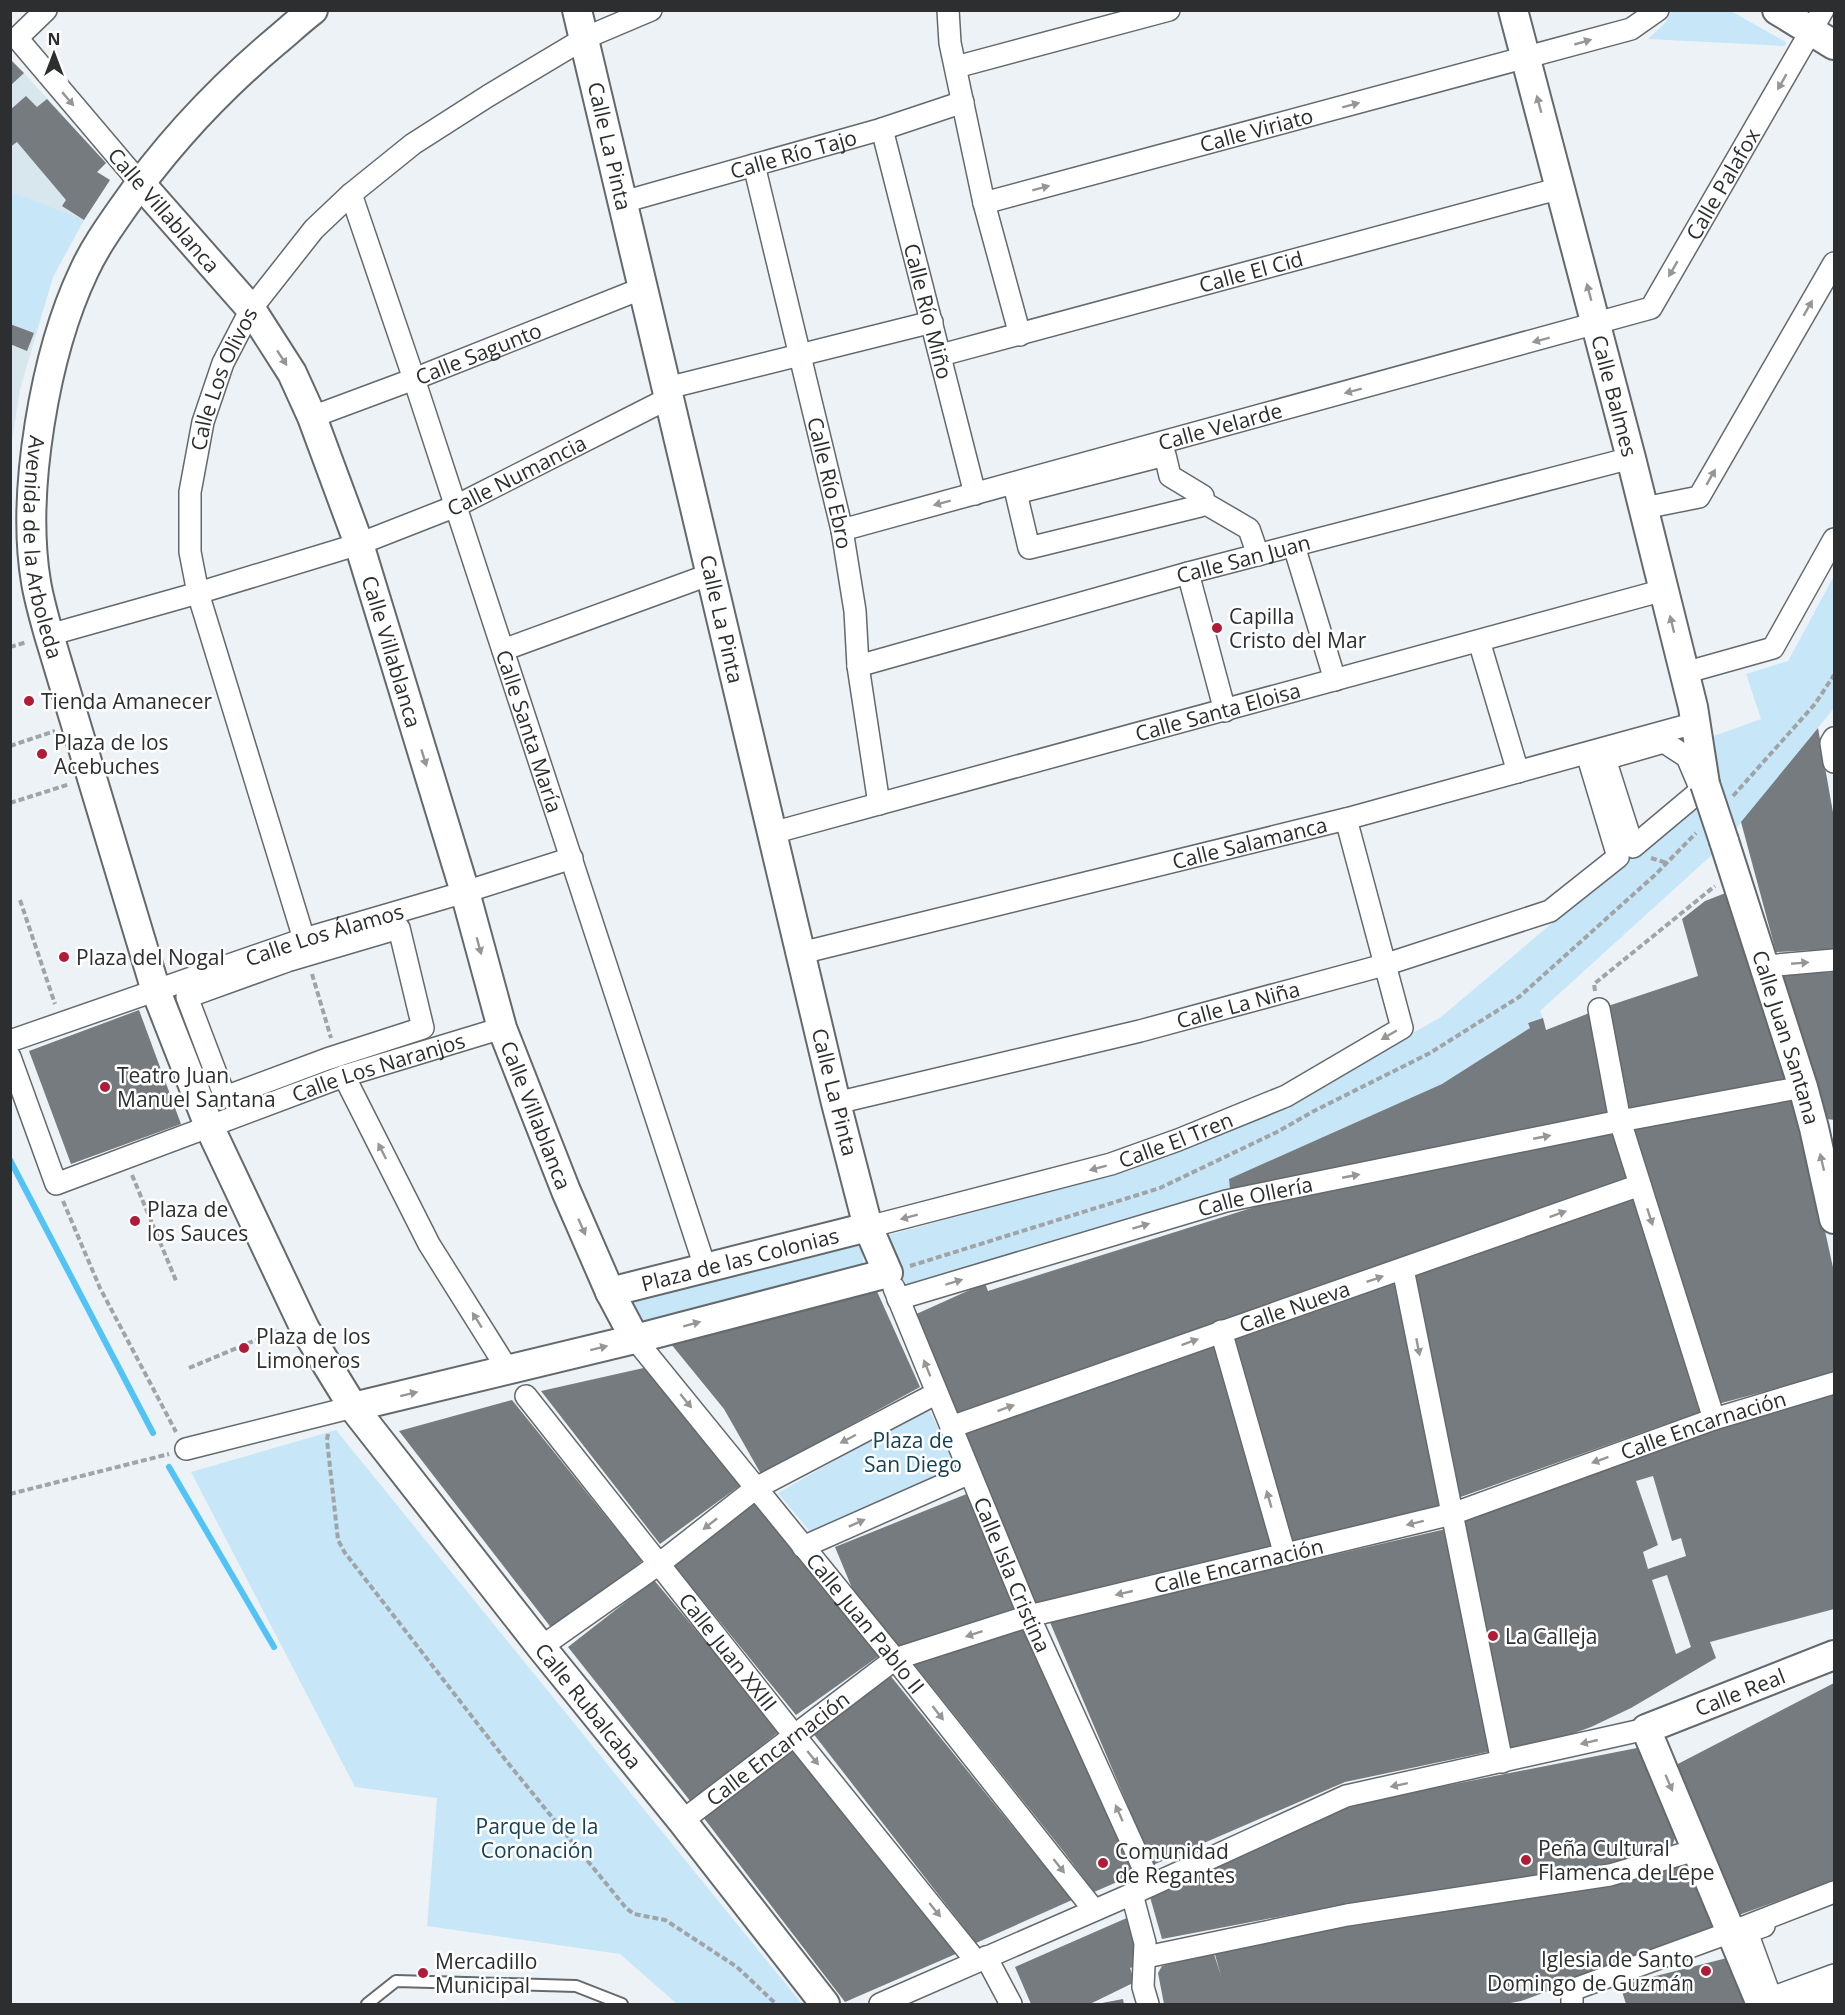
<svg xmlns="http://www.w3.org/2000/svg" width="1845" height="2015" font-family="'Open Sans',sans-serif">
	<style>
		.built { fill: #d8e6ee }
		.green { fill: #c7e7f9 }
		.lines { fill: none; stroke-linecap: round; stroke-linejoin: round }
		.stream { stroke: #52c3f7; stroke-width: 6 }
		.building { fill: #757b7e; fill-rule: evenodd }
		.lane-casing { stroke: #63696c; stroke-width: 14 }
		.street-casing { stroke: #63696c; stroke-width: 24 }
		.secondary-casing { stroke: #63696c; stroke-width: 32 }
		.path { stroke: #a0a4a7; stroke-width: 4; stroke-dasharray: 6 3; stroke-linecap: butt }
		.lane { stroke: #fff; stroke-width: 10 }
		.street { stroke: #fff; stroke-width: 21 }
		.secondary { stroke: #fff; stroke-width: 28 }
		.secondary-bridge-casing { stroke: #63696c; stroke-width: 32; stroke-linecap: butt }
		.secondary-bridge { stroke: #fff; stroke-width: 28 }
		.oneway { fill: #969697 }
		.poi-dot { fill: #b01c37; stroke: #fefefe; stroke-width: 2 }
		.labels { text-anchor: middle; dominant-baseline: central; stroke-width: 5; stroke-linejoin: round; paint-order: stroke }
		.street-label { font-size: 21px; fill: #2c2e2f; stroke: #fefefe }
		.poi-label { font-size: 21px; fill: #2c2e2f; stroke: #fefefe; text-anchor: start }
		.park-label { font-size: 21px; fill: #134358; stroke: #fefefe }
	</style>
	<rect width="100%" height="100%" fill="#ecf2f6"/>
	<path class="built" d="M 11,59 L 106,163 L 97,172 L 110,180 L 76,232 L 53,277 L 20,389 L 11,447 Z"/>
	<path class="green" d="M 1729,10 L 1786,42 L 1785,46 L 1648,39 L 1664,24 L 1672,11 Z
		M 11,192 L 84,220 L 53,277 L 36,333 L 11,323 Z
		M 1834,576 L 1834,708 L 1736,829 L 1716,765 L 1714,736 L 1761,719 L 1746,674 L 1788,661 Z
		M 1699,799 L 1715,852 L 1540,1011 L 1543,1018 L 1528,1023 L 1530,1028 L 1442,1084 L 1229,1179 L 1230,1190 L 904,1290 L 885,1236 L 1132,1170 L 1289,1103 L 1441,1017 Z
		M 851,1242 C 863,1248 865,1255 862,1268 L 649,1329 L 628,1295 Z
		M 928,1407 L 957,1467 L 812,1534 L 778,1493 Z
		M 336,1430 L 802,2004 L 677,2004 L 620,1954 L 427,1926 L 437,1798 L 355,1787 L 191,1472 Z"/>
	<g class="lines">
		<path class="stream" d="M 10,1160 L 153,1433
			M 169,1467 L 274,1647"/>
	</g>
	<path class="building" d="M 10,59 L 24,73 L 10,86 Z
		M 26,96 L 37,107 L 47,99 L 106,163 L 97,172 L 110,180 L 84,220 L 62,206 L 66,200 L 17,142 L 10,147 L 10,110 Z
		M 10,324 L 34,333 L 27,351 L 10,344 Z
		M 1818,728 L 1834,818 L 1834,949 L 1776,952 L 1741,822 Z
		M 1728,892 L 1791,1080 L 1623,1111 L 1605,1007 L 1698,976 L 1682,919 L 1705,901 Z
		M 1834,972 L 1834,1120 L 1821,1118 L 1783,974 Z
		M 139,1010 L 181,1124 L 71,1164 L 29,1051 Z
		M 1592,1012 L 1611,1114 L 1230,1190 L 1229,1179 L 1442,1084 L 1530,1028 L 1528,1023 L 1543,1018 L 1546,1030 Z
		M 1795,1094 L 1834,1272 L 1834,1373 L 1714,1405 L 1629,1126 Z
		M 1613,1128 L 1628,1178 L 954,1415 L 912,1316 L 985,1283 L 988,1291 L 1280,1199 Z
		M 1635,1198 L 1700,1412 L 1455,1499 L 1411,1275 Z
		M 1400,1279 L 1442,1507 L 1346,1532 L 1289,1542 L 1232,1338 Z
		M 875,1287 L 920,1387 L 761,1474 L 724,1409 L 671,1344 Z
		M 1216,1343 L 1275,1548 L 1153,1574 L 1036,1603 L 960,1430 Z
		M 648,1367 L 742,1484 L 660,1544 L 541,1391 Z
		M 1834,1391 L 1834,1609 L 1710,1642 L 1716,1658 L 1631,1708 L 1591,1727 L 1558,1739 L 1506,1749 L 1459,1522 L 1735,1420 ZM 1653,1476 L 1672,1541 L 1681,1538 L 1686,1556 L 1648,1569 L 1643,1552 L 1658,1545 L 1636,1481 ZM 1667,1575 L 1691,1647 L 1676,1654 L 1652,1580 Z
		M 512,1400 L 642,1561 L 556,1634 L 399,1431 Z
		M 969,1493 L 1015,1612 L 900,1648 L 852,1588 L 835,1547 Z
		M 755,1501 L 879,1656 L 796,1715 L 672,1563 Z
		M 1446,1529 L 1492,1751 L 1345,1782 L 1153,1865 L 1049,1620 Z
		M 654,1580 L 780,1731 L 691,1802 L 568,1647 Z
		M 1026,1628 L 1138,1873 L 1094,1892 L 1064,1852 L 913,1663 Z
		M 889,1674 L 1072,1900 L 976,1943 L 812,1732 Z
		M 1834,1683 L 1834,1881 L 1733,1917 L 1672,1767 Z
		M 1637,1748 L 1644,1751 L 1675,1838 L 1671,1849 L 1622,1864 L 1346,1904 L 1162,1939 L 1150,1897 L 1236,1859 L 1328,1814 L 1373,1800 Z
		M 791,1749 L 958,1953 L 845,2002 L 703,1817 Z
		M 1687,1862 L 1714,1930 L 1521,2001 L 1505,2004 L 1164,2004 L 1158,1973 L 1162,1966 L 1213,1951 L 1221,1976 L 1214,1951 Z
		M 1129,1917 L 1139,1954 L 1136,1966 L 1130,1968 L 1135,1982 L 1090,2004 L 1031,2004 L 1015,1967 Z
		M 1731,1957 L 1745,2004 L 1626,2004 L 1620,1985 Z
		M 1123,1999 L 1124,2004 L 1102,2004 L 1102,2003 Z"/>
	<g class="lines">
		<g class="lane-casing">
			<path id="lane" d="M 367,2004 L 396,1981 L 576,1986 L 622,2004"/>
		</g>
		<g class="street-casing">
			<g id="street">
				<path d="M 46,10 L 17,38 L 140,183"/>
				<path d="M 948,10 L 950,43 L 984,203 L 1020,335"/>
				<path d="M 956,67 L 1169,10"/>
				<path id="s1" d="M 882,129 L 975,494"/>
				<path id="s2" d="M 754,165 L 842,530 L 855,611 L 858,666 L 879,804"/>
				<path id="s3" d="M 351,194 L 414,379 L 705,1267"/>
				<path id="s4" d="M 623,202 L 882,129 L 963,102"/>
				<path id="s5" d="M 984,203 L 1631,29 L 1658,10"/>
				<path id="s6" d="M 941,355 L 1561,188"/>
				<path d="M 667,388 L 932,322"/>
				<path id="s7" d="M 312,417 L 414,379 L 643,288"/>
				<path d="M 1165,455 L 1170,476 L 1203,496 L 1200,506 L 1029,548 L 1016,493 Z"/>
				<path d="M 1201,501 L 1249,529 L 1258,555"/>
				<path d="M 1644,508 L 1699,497 L 1834,263"/>
				<path id="s8" d="M 842,530 L 1651,308 L 1823,10"/>
				<path d="M 1294,546 L 1335,680"/>
				<path d="M 1188,573 L 1225,711"/>
				<path id="s9" d="M 49,635 L 198,593 L 359,544 L 456,506 L 669,398"/>
				<path d="M 1479,641 L 1518,772"/>
				<path d="M 503,650 L 711,574"/>
				<path id="s10" d="M 858,666 L 1188,573 L 1631,458"/>
				<path d="M 1684,673 L 1773,648 L 1834,539"/>
				<path d="M 1834,738 L 1831,743 L 1834,762"/>
				<path d="M 1664,742 L 1687,757 L 1701,790 L 1633,847 L 1605,759 Z"/>
				<path id="s11" d="M 772,833 L 1664,590"/>
				<path d="M 399,928 L 423,1028 L 327,1059 L 225,1097 L 187,997 L 287,961 Z"/>
				<path id="s12" d="M 304,939 L 198,593 L 190,552 L 190,492 L 203,422 L 223,363 L 251,309 L 314,229 L 351,194 L 413,144 L 488,96 L 585,38 L 651,10"/>
				<path id="s13" d="M 801,953 L 1346,819 L 1695,723"/>
				<path d="M 1765,966 L 1834,960"/>
				<path d="M 1599,1009 L 1620,1121 L 1714,1419"/>
				<path id="s14" d="M 10,1041 L 304,939 L 465,892 L 572,858"/>
				<path id="s15" d="M 10,1057 L 56,1184 L 344,1076 L 502,1028"/>
				<path d="M 344,1076 L 429,1244 L 508,1370"/>
				<path id="s16" d="M 836,1103 L 1140,1031 L 1384,965 L 1550,911 L 1618,857 L 1587,754"/>
				<path id="s17" d="M 868,1227 L 1111,1164 L 1178,1140 L 1286,1096 L 1402,1028 L 1346,819"/>
				<path d="M 1403,1269 L 1502,1762"/>
				<path id="s18" d="M 894,1288 L 1029,1616 L 1151,1885"/>
				<path id="s19" d="M 898,1299 L 1226,1201 L 1620,1121 L 1803,1087"/>
				<path d="M 1221,1331 L 1285,1555"/>
				<path id="s20" d="M 635,1339 L 895,1659 L 1094,1910"/>
				<path id="s21" d="M 526,1396 L 794,1735 L 976,1961"/>
				<path id="s22" d="M 951,1427 C 1180,1345 1411,1267 1640,1185"/>
				<path d="M 186,1449 L 353,1407"/>
				<path d="M 803,1547 L 970,1473"/>
				<path d="M 541,1647 L 659,1564 L 756,1488 L 937,1393"/>
				<path id="s23" d="M 682,1821 L 895,1659 L 1029,1616 L 1452,1514 L 1714,1419 L 1834,1383"/>
				<path d="M 1132,1894 L 1145,1943 L 1143,1987 L 1148,2004"/>
				<path d="M 1764,1926 L 1747,1932 L 1771,1998 L 1834,1975"/>
				<path d="M 986,1957 L 1011,2004"/>
				<path d="M 1146,1957 L 1347,1915 L 1610,1875 L 1696,1850"/>
				<path d="M 880,2004 L 1132,1894 L 1346,1796 L 1646,1729"/>
				<path d="M 1572,2004 L 1572,1990 L 1731,1932 L 1834,1892"/>
			</g>
		</g>
		<g class="secondary-casing">
			<g id="secondary">
				<path id="s24" d="M 313,10 C 300,20 287,32 275,42 C 217,91 165,147 122,209 C 108,229 94,249 84,271 C 45,353 21,492 36,582 C 39,600 44,617 49,635 L 156,991 L 209,1126 L 305,1329 L 353,1407 L 541,1647 L 682,1821 L 825,2004"/>
				<path id="s25" d="M 1513,10 L 1631,458 L 1693,707 L 1705,784"/>
				<path d="M 1777,10 L 1834,45"/>
				<path id="s26" d="M 140,183 L 251,309 L 292,373 L 312,417 L 359,544 L 465,892 L 502,1028 L 566,1191 L 610,1292 L 635,1339"/>
				<path id="s27" d="M 1724,841 L 1803,1087 L 1814,1128 L 1834,1219"/>
				<path id="s28" d="M 610,1292 L 868,1227"/>
				<path d="M 353,1407 L 635,1339 L 888,1273 L 868,1227 L 836,1103 L 577,10"/>
				<path id="s29" d="M 1761,2004 L 1646,1729 L 1834,1655"/>
				<path d="M 1798,2004 L 1834,1992"/>
			</g>
		</g>
		<path class="path" d="M 10,647 L 27,642
			M 10,746 L 55,731
			M 1733,796 L 1815,704 L 1834,675
			M 10,803 L 70,784
			M 1651,858 L 1667,863
			M 20,900 L 55,1004
			M 312,974 L 331,1038
			M 1595,991 L 1594,984 L 1715,886
			M 132,1175 L 177,1283
			M 63,1201 L 100,1288 L 176,1432
			M 910,1266 L 1160,1188 L 1277,1132 L 1314,1111 L 1430,1053 L 1519,997 L 1655,875 L 1696,833
			M 189,1368 L 280,1330
			M 328,1434 L 327,1440 L 338,1540 L 345,1553 L 508,1763 L 626,1908 L 634,1914 L 665,1920 L 676,1927 L 737,1967 L 776,2004
			M 10,1494 L 169,1454"/>
		<use href="#lane" class="lane"/>
		<use href="#street" class="street"/>
		<use href="#secondary" class="secondary"/>
		<g class="secondary-bridge-casing">
			<path id="secondary-bridge" d="M 1705,784 L 1724,841"/>
		</g>
		<use href="#secondary-bridge" class="secondary-bridge"/>
	</g>
	<defs><path id="oneway-solid" d="M-6-.8H1V-3.2L6.5 0L1 3.2V.8H-6Z" transform="scale(1.5)"/></defs>
	<g class="oneway">
		<use href="#oneway-solid" transform="translate(1583 42) rotate(-16)"/>
		<use href="#oneway-solid" transform="translate(1782 82) rotate(120)"/>
		<use href="#oneway-solid" transform="translate(68 99) rotate(50)"/>
		<use href="#oneway-solid" transform="translate(1539 104) rotate(-105)"/>
		<use href="#oneway-solid" transform="translate(1351 105) rotate(-15)"/>
		<use href="#oneway-solid" transform="translate(1041 188) rotate(-15)"/>
		<use href="#oneway-solid" transform="translate(1673 269) rotate(120)"/>
		<use href="#oneway-solid" transform="translate(1589 292) rotate(-105)"/>
		<use href="#oneway-solid" transform="translate(1808 308) rotate(-60)"/>
		<use href="#oneway-solid" transform="translate(1541 340) rotate(165)"/>
		<use href="#oneway-solid" transform="translate(282 358) rotate(57)"/>
		<use href="#oneway-solid" transform="translate(1353 391) rotate(165)"/>
		<use href="#oneway-solid" transform="translate(1711 477) rotate(-60)"/>
		<use href="#oneway-solid" transform="translate(942 503) rotate(165)"/>
		<use href="#oneway-solid" transform="translate(1672 624) rotate(-104)"/>
		<use href="#oneway-solid" transform="translate(424 758) rotate(73)"/>
		<use href="#oneway-solid" transform="translate(479 946) rotate(75)"/>
		<use href="#oneway-solid" transform="translate(1800 963) rotate(-5)"/>
		<use href="#oneway-solid" transform="translate(1389 1035) rotate(150)"/>
		<use href="#oneway-solid" transform="translate(1542 1137) rotate(-11)"/>
		<use href="#oneway-solid" transform="translate(382 1151) rotate(-117)"/>
		<use href="#oneway-solid" transform="translate(1822 1162) rotate(-103)"/>
		<use href="#oneway-solid" transform="translate(1098 1168) rotate(165)"/>
		<use href="#oneway-solid" transform="translate(1351 1176) rotate(-11)"/>
		<use href="#oneway-solid" transform="translate(1558 1214) rotate(-20)"/>
		<use href="#oneway-solid" transform="translate(909 1217) rotate(165)"/>
		<use href="#oneway-solid" transform="translate(1650 1217) rotate(72)"/>
		<use href="#oneway-solid" transform="translate(1141 1226) rotate(-17)"/>
		<use href="#oneway-solid" transform="translate(582 1227) rotate(66)"/>
		<use href="#oneway-solid" transform="translate(1375 1279) rotate(-19)"/>
		<use href="#oneway-solid" transform="translate(954 1282) rotate(-17)"/>
		<use href="#oneway-solid" transform="translate(477 1320) rotate(-122)"/>
		<use href="#oneway-solid" transform="translate(692 1324) rotate(-15)"/>
		<use href="#oneway-solid" transform="translate(1190 1342) rotate(-20)"/>
		<use href="#oneway-solid" transform="translate(1418 1347) rotate(79)"/>
		<use href="#oneway-solid" transform="translate(599 1348) rotate(-14)"/>
		<use href="#oneway-solid" transform="translate(927 1368) rotate(-112)"/>
		<use href="#oneway-solid" transform="translate(409 1394) rotate(-14)"/>
		<use href="#oneway-solid" transform="translate(686 1401) rotate(51)"/>
		<use href="#oneway-solid" transform="translate(1006 1408) rotate(-20)"/>
		<use href="#oneway-solid" transform="translate(848 1439) rotate(152)"/>
		<use href="#oneway-solid" transform="translate(1600 1460) rotate(160)"/>
		<use href="#oneway-solid" transform="translate(1269 1499) rotate(-106)"/>
		<use href="#oneway-solid" transform="translate(857 1523) rotate(-24)"/>
		<use href="#oneway-solid" transform="translate(1415 1523) rotate(166)"/>
		<use href="#oneway-solid" transform="translate(710 1524) rotate(142)"/>
		<use href="#oneway-solid" transform="translate(1124 1593) rotate(167)"/>
		<use href="#oneway-solid" transform="translate(974 1634) rotate(162)"/>
		<use href="#oneway-solid" transform="translate(938 1713) rotate(52)"/>
		<use href="#oneway-solid" transform="translate(1589 1742) rotate(167)"/>
		<use href="#oneway-solid" transform="translate(813 1758) rotate(51)"/>
		<use href="#oneway-solid" transform="translate(1669 1783) rotate(67)"/>
		<use href="#oneway-solid" transform="translate(1399 1785) rotate(168)"/>
		<use href="#oneway-solid" transform="translate(1119 1813) rotate(-114)"/>
		<use href="#oneway-solid" transform="translate(1059 1866) rotate(52)"/>
		<use href="#oneway-solid" transform="translate(935 1910) rotate(51)"/>
	</g>
	<g class="poi-dot">
		<circle cx="1217" cy="628" r="6"/>
		<circle cx="29" cy="701" r="6"/>
		<circle cx="42" cy="754" r="6"/>
		<circle cx="64" cy="957" r="6"/>
		<circle cx="105" cy="1087" r="6"/>
		<circle cx="135" cy="1221" r="6"/>
		<circle cx="244" cy="1348" r="6"/>
		<circle cx="1493" cy="1636" r="6"/>
		<circle cx="1526" cy="1860" r="6"/>
		<circle cx="1103" cy="1863" r="6"/>
		<circle cx="1706" cy="1971" r="6"/>
		<circle cx="423" cy="1973" r="6"/>
	</g>
	<g class="labels">
		<g class="street-label">
			<text stroke="none"><textPath href="#s5" startOffset="282">Calle Viriato</textPath></text>
			<text transform="translate(610 146) rotate(77)">Calle La Pinta</text>
			<text stroke="none"><textPath href="#s4" startOffset="177">Calle Río Tajo</textPath></text>
			<text stroke="none"><textPath href="#s8" startOffset="982">Calle Palafox</textPath></text>
			<text transform="translate(164 210) rotate(49)">Calle Villablanca</text>
			<text stroke="none"><textPath href="#s6" startOffset="321">Calle El Cid</textPath></text>
			<text stroke="none"><textPath href="#s1" startOffset="188">Calle Río Miño</textPath></text>
			<text stroke="none"><textPath href="#s7" startOffset="178">Calle Sagunto</textPath></text>
			<text stroke="none"><textPath href="#s12" startOffset="582">Calle Los Olivos</textPath></text>
			<text stroke="none"><textPath href="#s25" startOffset="399">Calle Balmes</textPath></text>
			<text stroke="none"><textPath href="#s8" startOffset="392">Calle Velarde</textPath></text>
			<text stroke="none"><textPath href="#s9" startOffset="495">Calle Numancia</textPath></text>
			<text stroke="none"><textPath href="#s2" startOffset="327">Calle Río Ebro</textPath></text>
			<text stroke="none"><textPath href="#s24" startOffset="634">Avenida de la Arboleda</textPath></text>
			<text stroke="none"><textPath href="#s10" startOffset="400">Calle San Juan</textPath></text>
			<text transform="translate(722 619) rotate(77)">Calle La Pinta</text>
			<text stroke="none"><textPath href="#s26" startOffset="540">Calle Villablanca</textPath></text>
			<text stroke="none"><textPath href="#s11" startOffset="462">Calle Santa Eloisa</textPath></text>
			<text stroke="none"><textPath href="#s3" startOffset="566">Calle Santa María</textPath></text>
			<text stroke="none"><textPath href="#s13" startOffset="462">Calle Salamanca</textPath></text>
			<text stroke="none"><textPath href="#s14" startOffset="332">Calle Los Álamos</textPath></text>
			<text stroke="none"><textPath href="#s16" startOffset="414">Calle La Niña</textPath></text>
			<text stroke="none"><textPath href="#s27" startOffset="206">Calle Juan Santana</textPath></text>
			<text stroke="none"><textPath href="#s15" startOffset="478">Calle Los Naranjos</textPath></text>
			<text transform="translate(835 1092) rotate(76)">Calle La Pinta</text>
			<text stroke="none"><textPath href="#s26" startOffset="1026">Calle Villablanca</textPath></text>
			<text stroke="none"><textPath href="#s17" startOffset="320">Calle El Tren</textPath></text>
			<text stroke="none"><textPath href="#s19" startOffset="372">Calle Ollería</textPath></text>
			<text stroke="none"><textPath href="#s28" startOffset="134">Plaza de las Colonias</textPath></text>
			<text stroke="none"><textPath href="#s22" startOffset="364">Calle Nueva</textPath></text>
			<text stroke="none"><textPath href="#s23" startOffset="1110">Calle Encarnación</textPath></text>
			<text stroke="none"><textPath href="#s23" startOffset="624">Calle Encarnación</textPath></text>
			<text stroke="none"><textPath href="#s18" startOffset="310">Calle Isla Cristina</textPath></text>
			<text stroke="none"><textPath href="#s20" startOffset="366">Calle Juan Pablo II</textPath></text>
			<text stroke="none"><textPath href="#s21" startOffset="326">Calle Juan XXIII</textPath></text>
			<text stroke="none"><textPath href="#s29" startOffset="399">Calle Real</textPath></text>
			<text stroke="none"><textPath href="#s24" startOffset="1936">Calle Rubalcaba</textPath></text>
			<text stroke="none"><textPath href="#s23" startOffset="120">Calle Encarnación</textPath></text>
		</g>
		<g class="poi-label">
			<text x="1229" y="616">Capilla<tspan x="1229" dy="24">Cristo del Mar</tspan></text>
			<text x="41" y="701">Tienda Amanecer</text>
			<text x="54" y="742">Plaza de los<tspan x="54" dy="24">Acebuches</tspan></text>
			<text x="76" y="957">Plaza del Nogal</text>
			<text x="117" y="1075">Teatro Juan<tspan x="117" dy="24">Manuel Santana</tspan></text>
			<text x="147" y="1209">Plaza de<tspan x="147" dy="24">los Sauces</tspan></text>
			<text x="256" y="1336">Plaza de los<tspan x="256" dy="24">Limoneros</tspan></text>
			<text x="1505" y="1636">La Calleja</text>
			<text x="1538" y="1848">Peña Cultural<tspan x="1538" dy="24">Flamenca de Lepe</tspan></text>
			<text x="1115" y="1851">Comunidad<tspan x="1115" dy="24">de Regantes</tspan></text>
			<text x="1694" y="1959" text-anchor="end">Iglesia de Santo<tspan x="1694" dy="24">Domingo de Guzmán</tspan></text>
			<text x="435" y="1961">Mercadillo<tspan x="435" dy="24">Municipal</tspan></text>
		</g>
		<g class="park-label">
			<text x="913" y="1440">Plaza de<tspan x="913" dy="24">San Diego</tspan></text>
			<text x="537" y="1826">Parque de la<tspan x="537" dy="24">Coronación</tspan></text>
		</g>
	</g>
	<rect width="1845" height="2015" fill="none" stroke="#2c2e2f" stroke-width="24"/>
	<g transform="translate(54 54)" stroke="#fefefe" stroke-width="4.5" paint-order="stroke">
	<path d="M0-4.5L10 22L0 15L-10 22Z" fill="#2c2e2f"/>
	<text y="-9" font-size="16" font-weight="bold" text-anchor="middle" fill="#2c2e2f">N</text>
	</g>
</svg>
